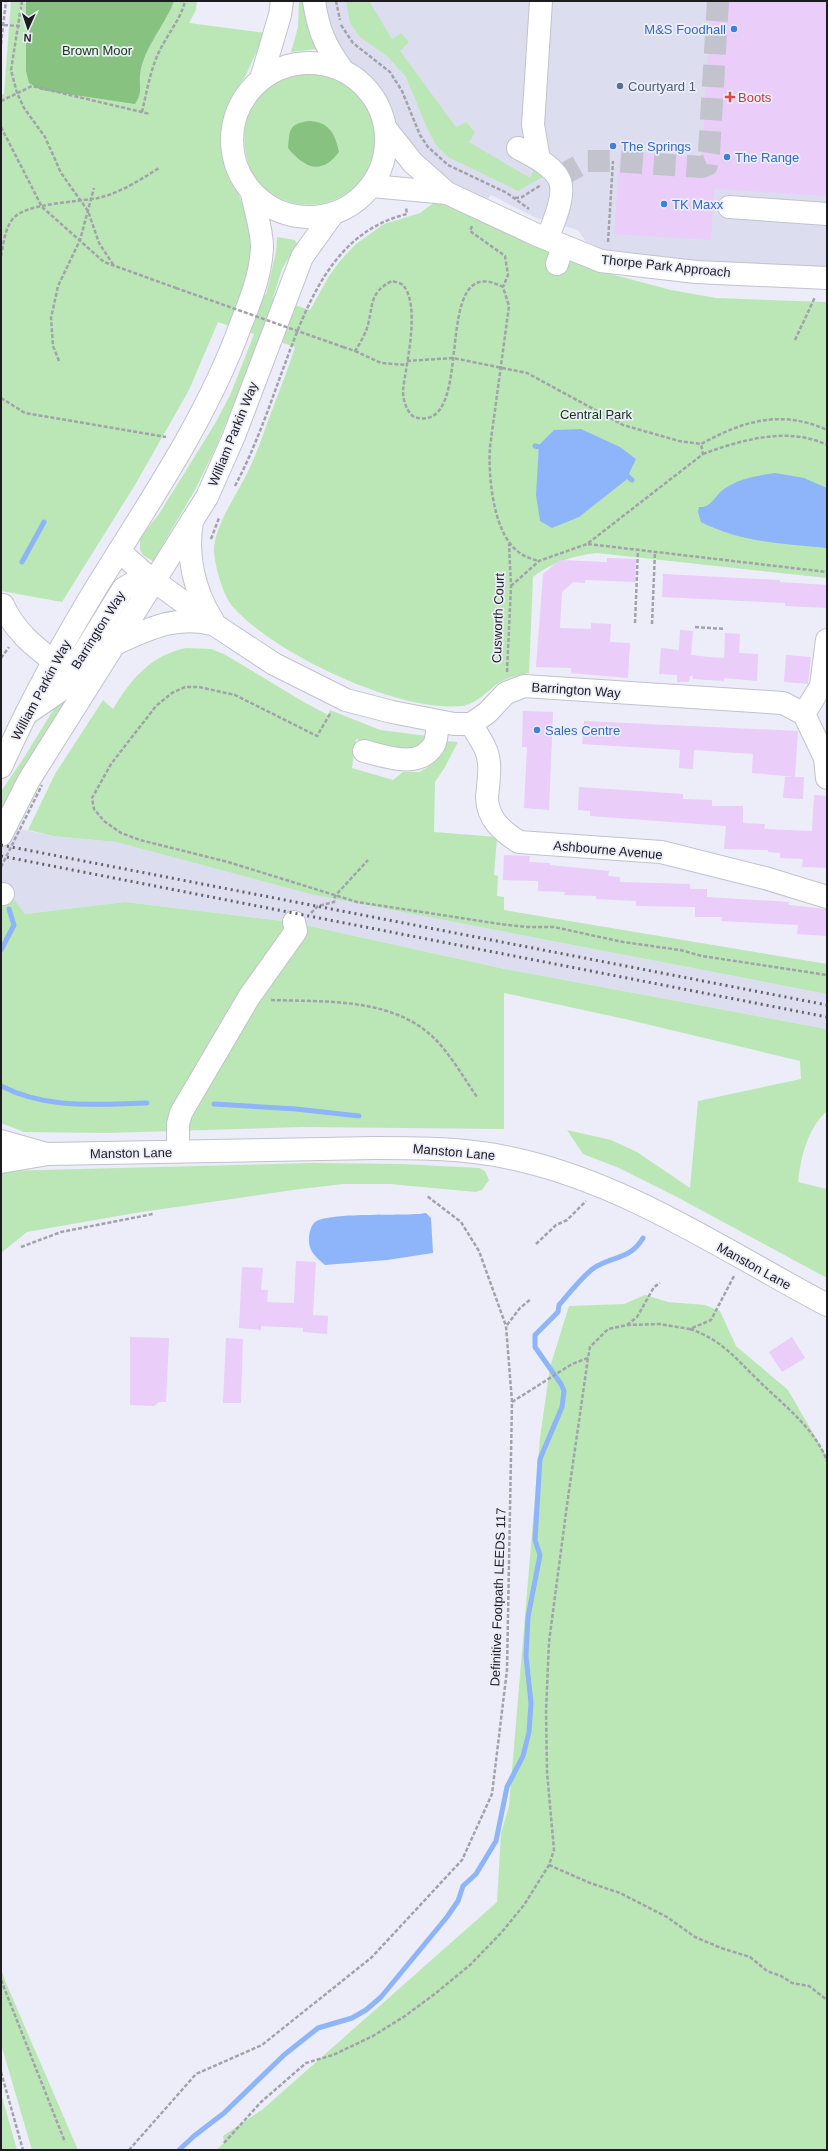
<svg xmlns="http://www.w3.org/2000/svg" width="828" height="2151" font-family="Helvetica,sans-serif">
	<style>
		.built { fill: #dcdeef }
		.green { fill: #bbe7b6 }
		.forest { fill: #88c281 }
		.water { fill: #8eb4fa }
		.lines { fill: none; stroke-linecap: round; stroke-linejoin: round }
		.stream { stroke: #8eb4fa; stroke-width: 5 }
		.building { fill: #eacdf8 }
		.minor-tunnel { stroke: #c2c3cd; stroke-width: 22; stroke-dasharray: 22 11; stroke-linecap: butt }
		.minor-casing { stroke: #c1c2cc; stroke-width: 24 }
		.highway-casing { stroke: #c1c2cc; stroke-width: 24 }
		.path { stroke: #a2a2ab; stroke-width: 2.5; stroke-dasharray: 4 2; stroke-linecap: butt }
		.minor { stroke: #fff; stroke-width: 22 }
		.highway { stroke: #fff; stroke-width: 22 }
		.rail { stroke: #636369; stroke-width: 3; stroke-dasharray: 2 4; stroke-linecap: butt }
		.path-bridge { stroke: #a2a2ab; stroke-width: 2.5; stroke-dasharray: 4 2; stroke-linecap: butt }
		.shop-dot { fill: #3f7fe0; stroke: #ecedf8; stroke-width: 1.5 }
		.service-dot { fill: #5c6f8a; stroke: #ecedf8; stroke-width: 1.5 }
		.health-dot { fill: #e0444e; stroke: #ecedf8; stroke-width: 1.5 }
		.labels { text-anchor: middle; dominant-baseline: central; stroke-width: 3.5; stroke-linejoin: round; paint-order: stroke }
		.shop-label { font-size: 13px; fill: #366cbe; stroke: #ecedf8; text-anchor: start }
		.park-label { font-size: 13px; fill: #11380c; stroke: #ecedf8 }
		.service-label { font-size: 13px; fill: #4e5e75; stroke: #ecedf8; text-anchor: start }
		.health-label { font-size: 13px; fill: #be3a42; stroke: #ecedf8; text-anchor: start }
		.street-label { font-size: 13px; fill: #1c1c20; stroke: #ecedf8 }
	</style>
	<rect width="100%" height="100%" fill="#ecedf8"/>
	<path class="built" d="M 314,1 L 827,1 L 827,278 L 591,249 L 578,230 L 536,218 L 491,195 L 479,209 L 386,129 L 377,102 L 361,82 L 342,69 Z
		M 1,825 L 53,836 L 116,842 L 314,895 L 827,994 L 827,1029 L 505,969 L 291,922 L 125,902 L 25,914 L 8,891 L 1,889 Z"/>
	<path class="green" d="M 11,1 L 165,20 L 174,1 L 197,1 L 196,10 L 189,23 L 265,33 L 245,77 L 234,92 L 224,116 L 222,132 L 222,151 L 226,165 L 248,216 L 253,254 L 245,288 L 266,295 L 276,252 L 277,237 L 295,240 L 297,244 L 282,269 L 273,298 L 310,310 L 329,276 L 340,261 L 356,244 L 384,224 L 420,213 L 447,193 L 599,271 L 671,290 L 716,298 L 827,302 L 827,578 L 597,553 C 575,555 550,563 533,577 L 529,673 C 519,675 509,677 500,682 C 488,690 476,705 461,706 C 398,712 275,654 233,607 C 223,596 214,564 214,549 C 215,523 241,489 251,465 C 260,446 266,425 274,405 C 281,386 289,367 295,347 L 262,336 L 216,447 L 195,490 L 153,561 L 144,556 L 140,550 L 140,538 L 159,514 L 216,422 L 231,393 L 251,342 L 254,334 L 218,322 L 189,390 L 135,485 L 62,602 L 1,591 L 1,95 L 4,94 Z
		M 299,1 L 309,1 L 317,49 L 291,52 L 298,27 Z
		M 346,1 L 369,1 L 392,39 L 401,33 L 409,42 L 400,51 L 456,127 L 466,122 L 475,132 L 469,142 L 530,178 L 536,166 L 548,174 L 518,191 L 448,157 L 436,145 L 427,128 L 406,77 L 388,57 L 360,37 L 350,23 Z
		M 307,73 C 313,74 321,74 328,75 C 338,78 348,85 356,93 C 404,143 356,220 290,202 C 272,197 255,183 249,165 C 237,131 248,90 286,77 C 292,75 300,74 307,73 Z
		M 113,612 L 119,616 L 1,811 L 2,790 L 25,756 Z
		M 186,648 L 211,649 L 224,654 L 302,701 L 328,715 L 330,710 L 380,730 L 428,736 L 425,745 L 402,752 L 356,739 L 352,768 L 393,780 L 403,772 L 420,772 L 435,762 L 443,753 L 445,741 L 458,742 L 445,767 L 435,782 L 434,832 L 497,837 L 494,875 L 498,876 L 497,896 L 504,897 L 504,910 L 827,964 L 827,994 L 314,895 L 116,842 L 53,836 L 28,830 L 55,774 L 103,700 L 113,709 C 131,679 151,655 186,648 Z
		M 1,889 L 8,891 L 25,914 L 125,902 L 291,922 L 505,969 L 827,1029 L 827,1111 C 807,1129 801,1157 798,1182 L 827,1189 L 827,1278 L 675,1196 L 619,1168 L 583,1154 L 567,1130 L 611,1140 L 637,1152 L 690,1188 L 698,1101 L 801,1079 L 800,1061 L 625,1019 L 504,993 L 504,1129 L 302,1127 L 107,1133 L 24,1132 L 1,1123 Z
		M 314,1163 L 402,1164 L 479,1168 L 485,1171 L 489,1180 L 482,1190 L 476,1192 L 390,1184 L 344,1184 L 300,1189 L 135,1213 L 27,1232 L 1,1253 L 1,1171 Z
		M 645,1295 L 668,1302 L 705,1305 L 720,1311 L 736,1346 L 788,1390 L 827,1457 L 827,2150 L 216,2150 L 224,2143 L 223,2136 L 263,2109 L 497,1902 L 501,1833 L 509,1806 L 540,1438 L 550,1367 L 569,1306 L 624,1304 Z
		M 1,1969 L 6,1983 L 78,2150 L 32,2150 L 1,2044 Z
		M 1,2093 L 17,2150 L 1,2150 Z"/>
	<path class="forest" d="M 26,1 L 174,1 C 165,26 143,48 140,75 C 139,87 143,92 135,104 L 41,90 L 29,83 L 26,71 Z
		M 309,121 C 329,122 335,133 339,152 C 322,175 305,169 288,148 C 290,130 288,124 309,121 Z"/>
	<path class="water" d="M 581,429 L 620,447 L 636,459 L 626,480 L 579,517 L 552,528 L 540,521 L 536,495 L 539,445 L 554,430 Z
		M 775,473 L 804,478 L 827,488 L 827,548 C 783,544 740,542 701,522 L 698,512 L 699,507 C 712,508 715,495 724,489 C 740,478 756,476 775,473 Z
		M 426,1213 L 431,1218 L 433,1253 L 387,1260 L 325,1265 C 316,1257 308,1251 309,1238 C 309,1234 311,1226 314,1223 C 326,1211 404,1217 426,1213 Z"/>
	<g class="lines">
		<path class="stream" d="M 535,446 L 544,448
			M 625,474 L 632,480
			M 22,562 L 44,522
			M 1,950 L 14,925 L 9,909
			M 1,1086 C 48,1110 96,1104 147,1103
			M 214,1104 L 296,1109 L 359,1116
			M 179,2150 L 194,2136 L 224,2113 L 284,2055 L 318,2028 L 352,2018 L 366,2010 L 381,1997 L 447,1917 L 458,1901 L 463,1886 L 476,1874 L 496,1841 L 507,1787 L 523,1756 L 529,1732 L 531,1703 L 526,1656 L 528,1617 L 540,1555 L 535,1540 L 540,1459 L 562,1407 L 564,1391 L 561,1384 L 535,1347 L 535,1335 L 558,1312 L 559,1305 C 568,1295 584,1274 594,1268 C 612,1256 630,1260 643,1238"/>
	</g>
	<path class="building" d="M 711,1 L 827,1 L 827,196 L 714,189 L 711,240 L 614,234 L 620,152 L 702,157 Z
		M 607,558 L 636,559 L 635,582 L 585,580 L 585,583 L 573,582 L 562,592 L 560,628 L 591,629 L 591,623 L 611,624 L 610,642 L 630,643 L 628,678 L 571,673 L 571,668 L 536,667 L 543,574 L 560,560 L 607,562 Z
		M 663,574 L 780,580 L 780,582 L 827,585 L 827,608 L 785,606 L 785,603 L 662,597 Z
		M 680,630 L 693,631 L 691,655 L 709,657 L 724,658 L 725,633 L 740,634 L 739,653 L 758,654 L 757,681 L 724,678 L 724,681 L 707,680 L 693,679 L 693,676 L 690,676 L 689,682 L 677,682 L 677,675 L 659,674 L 661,648 L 679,650 Z
		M 786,655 L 811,657 L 808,684 L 784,682 Z
		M 523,711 L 553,712 L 549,810 L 524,808 L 527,747 L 522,747 Z
		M 584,721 L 798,731 L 795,777 L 752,773 L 753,754 L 694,750 L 693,769 L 679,768 L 680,750 L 582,744 Z
		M 785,777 L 804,777 L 803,799 L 783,798 Z
		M 579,787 L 683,794 L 683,799 L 712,800 L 712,806 L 743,806 L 743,823 L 765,824 L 764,829 L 812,831 L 814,795 L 827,796 L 827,868 L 802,867 L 803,859 L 780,858 L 780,853 L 768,852 L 768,850 L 724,849 L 726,826 L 590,816 L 590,811 L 578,810 Z
		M 504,855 L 530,856 L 529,862 L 550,863 L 550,865 L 609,871 L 608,876 L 620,877 L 620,882 L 690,884 L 690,889 L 707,889 L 707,897 L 789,902 L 789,905 L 827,909 L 827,936 L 797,934 L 798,925 L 721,921 L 722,917 L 695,917 L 695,907 L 636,906 L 636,901 L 596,899 L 596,896 L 564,895 L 565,892 L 538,891 L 538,881 L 503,880 Z
		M 296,1261 L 316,1262 L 313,1315 L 328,1316 L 327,1334 L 303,1332 L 303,1328 L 261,1326 L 261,1330 L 239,1328 L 242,1267 L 263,1268 L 261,1290 L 268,1290 L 267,1302 L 294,1303 Z
		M 130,1337 L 169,1338 L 166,1402 L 159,1402 L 154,1406 L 130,1405 Z
		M 792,1337 L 805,1358 L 782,1372 L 769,1352 Z
		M 226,1338 L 243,1339 L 241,1403 L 223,1403 Z"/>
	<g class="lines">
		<path class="minor-tunnel" d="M 559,177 L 587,161 L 613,161 L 702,167 L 707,165 L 709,152 L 718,1"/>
		<g class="minor-casing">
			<path id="minor" d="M 386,129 L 413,163 L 447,193 L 537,235 L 601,261 L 696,272 L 827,278
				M 518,148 C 531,155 550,164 558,177 C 568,192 553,224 547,239
				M 539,159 L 533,125 L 541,1
				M 372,186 L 447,193
				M 729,207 L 827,214
				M 557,264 L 563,246
				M 192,521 C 186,555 194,591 213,621
				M 119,551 L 146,575 L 215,625 L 274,664 L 346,700 L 392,712 L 454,724 L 471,724 L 487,713 L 506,693 L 524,686 L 783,703 L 804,714 L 825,758 L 827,778
				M 3,605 C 14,630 33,646 55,662
				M 115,644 C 148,629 176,615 212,624
				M 26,714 L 61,690 L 123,589 L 146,575
				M 804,714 L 821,686 L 827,640
				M 471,724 C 478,736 488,748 489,763 C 490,774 488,786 487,797 C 487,819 503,832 519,842 L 661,852 L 765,878 L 827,897
				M 364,751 C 387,757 421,770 435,743 C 437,737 437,728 438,721
				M 1,894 L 3,894
				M 1,1141 L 43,1153
				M 178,1152 L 178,1124 L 181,1113 L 249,997 L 296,931 L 294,922
				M 1,1162 L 48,1154 L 375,1148 C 420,1148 466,1148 510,1158 C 625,1182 725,1251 827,1305"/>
		</g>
		<g class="highway-casing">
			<path id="highway" d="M 314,1 C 318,29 325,46 342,69
				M232 140a77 77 0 1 1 154 0a77 77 0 1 1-154 0Z
				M 261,79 L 280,15 L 282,1
				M 1,767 C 29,704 63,642 99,583 C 151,499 207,418 241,324 C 251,299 261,274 262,247 C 262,230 255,210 252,193
				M 1,835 L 29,780 L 207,497 L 234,436 L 302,257 L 332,215"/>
		</g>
		<path class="path" d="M 22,1 L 11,70 L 17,93 L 24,108 L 45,137 L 61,173 L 88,211 L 99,243 L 114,266
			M 336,1 L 340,20
			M 4,25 L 20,26
			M 341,25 L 353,43 L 390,72 L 402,91 L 420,135 L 428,147 L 448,165 L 507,193 L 529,209
			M 1,44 L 6,1
			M 1,101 L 32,86 L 150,114
			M 142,112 C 147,90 151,66 162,46 C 170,31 181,18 185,1
			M 1,127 L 42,207 L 104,262 L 176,288
			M 515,198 L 522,197 L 541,185
			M 472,226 L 470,231 L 505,256 L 508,275 L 503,287
			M 608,242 L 613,161
			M 1,256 C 4,242 5,221 20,213 C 39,203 76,202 98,198 C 120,193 140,180 159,168
			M 795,340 L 815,297
			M 343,347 L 355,351 C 359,345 363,338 366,331 C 374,309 367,293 392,281 C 395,282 401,283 403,285 C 421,306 406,364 403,390 C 403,400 406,411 414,417 C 480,437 427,247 503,287 L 509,306 L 490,447 C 488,475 493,529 515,549 C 521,555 530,559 539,561
			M 355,351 L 381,363 L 406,365
			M 59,361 L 53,346 L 51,318 L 58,286 L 80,240 L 94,188
			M 407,361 L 453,358 L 527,373 L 623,425 L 679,441 L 701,444
			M 1,398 L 25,413 L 166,437
			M 703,454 C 741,440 788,426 827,445
			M 235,486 C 253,452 266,416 279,380 C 304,313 328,233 407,214 L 406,208
			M 211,539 L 219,518
			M 588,544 L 827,572
			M 511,586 L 539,561 L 587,544 L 703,454 L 701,444 C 743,421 781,409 827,430
			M 635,623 L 638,549
			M 652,624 L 655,551
			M 695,627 L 725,629
			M 1,658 L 9,647
			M 507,672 L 511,586 L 509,544
			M 330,714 L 317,736 L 235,695 L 199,687 L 185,687 L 172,693 L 156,706 L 111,764 L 92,798 L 94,809 L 104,821 L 121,833 L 140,840 L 228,862 L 357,902 L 500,924 L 526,927 L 554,927 L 623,942 L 680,950 L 702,956 L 827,975
			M 311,913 L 318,906 L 334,902 L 335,896 L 368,860
			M 271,1000 C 326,1002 394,997 436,1040 C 452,1057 464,1078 477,1097
			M 536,1244 L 556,1225 L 567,1220 L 586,1201
			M 21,1247 L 61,1232 L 153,1214
			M 507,1325 L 520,1308 L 531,1299
			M 627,1325 L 637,1317 L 654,1287 L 660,1283
			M 690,1329 C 722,1340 735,1358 758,1380 C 783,1405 814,1427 827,1461
			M 512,1402 L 572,1364 L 588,1358 L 590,1347 L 608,1329 L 627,1325 L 659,1324 L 690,1329 L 711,1320 L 734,1276
			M 549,1865 L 590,1883 L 620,1893 L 667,1917 L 695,1937 L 721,1948 L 750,1957 L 767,1971 L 781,1976 L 792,1983 L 809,1986 L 827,2000
			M 1,1980 L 65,2142
			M 1,2072 L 23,2150
			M 224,2143 L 261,2102 L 306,2063 L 333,2055 L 373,2036 L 405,2016 L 436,1993 L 470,1965 L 501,1933 L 524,1905 L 549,1865 L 554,1850 L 547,1772 L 546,1711 L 549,1642 L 567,1505 L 588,1358
			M 129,2150 L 196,2074 L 262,2045 L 372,1957 L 462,1860 L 492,1794 L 507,1670 L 512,1402 L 506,1326 L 479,1251 L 461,1222 L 427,1196"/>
		<use href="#minor" class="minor"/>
		<use href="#highway" class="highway"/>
		<path class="rail" d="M 1,845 L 827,1005
			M 1,856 L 827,1017"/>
		<path class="path-bridge" d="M 176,288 L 343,347
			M 1,867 L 42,785"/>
	</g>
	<g class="shop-dot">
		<circle cx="734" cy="29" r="4"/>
		<circle cx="613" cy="146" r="4"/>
		<circle cx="727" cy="157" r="4"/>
		<circle cx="664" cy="204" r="4"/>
		<circle cx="537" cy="730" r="4"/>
	</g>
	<circle class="service-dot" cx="620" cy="86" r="4"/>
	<path class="health-dot" d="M728 91h4v4h4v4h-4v4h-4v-4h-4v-4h4z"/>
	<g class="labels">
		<g class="shop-label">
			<text x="726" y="29" text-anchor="end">M&amp;S Foodhall</text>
			<text x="621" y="146">The Springs</text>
			<text x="735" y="157">The Range</text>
			<text x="672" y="204">TK Maxx</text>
			<text x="545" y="730">Sales Centre</text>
		</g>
		<g class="park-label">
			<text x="97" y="50">Brown Moor</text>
			<text x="596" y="414">Central Park</text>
		</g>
		<g class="service-label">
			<text x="628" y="86">Courtyard 1</text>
		</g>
		<g class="health-label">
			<text x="738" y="97">Boots</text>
		</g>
		<g class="street-label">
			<text transform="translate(666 266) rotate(6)">Thorpe Park Approach</text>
			<text transform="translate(233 434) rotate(-68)">William Parkin Way</text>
			<text transform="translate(498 618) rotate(-88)">Cusworth Court</text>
			<text transform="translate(98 630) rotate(-58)">Barrington Way</text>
			<text transform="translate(41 690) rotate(-62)">William Parkin Way</text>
			<text transform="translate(576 690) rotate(4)">Barrington Way</text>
			<text transform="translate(608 850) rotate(5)">Ashbourne Avenue</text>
			<text transform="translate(454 1152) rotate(5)">Manston Lane</text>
			<text transform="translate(131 1153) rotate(-1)">Manston Lane</text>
			<text transform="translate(754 1266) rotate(29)">Manston Lane</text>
			<text transform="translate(498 1597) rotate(-88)">Definitive Footpath LEEDS 117</text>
		</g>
	</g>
	<rect width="828" height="2151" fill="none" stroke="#1c1c20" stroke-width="4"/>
	<g transform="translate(28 28) rotate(183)" stroke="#ecedf8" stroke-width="3" paint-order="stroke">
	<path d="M0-3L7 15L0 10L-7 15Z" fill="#1c1c20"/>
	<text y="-6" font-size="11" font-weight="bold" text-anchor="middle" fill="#1c1c20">N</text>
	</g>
</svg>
